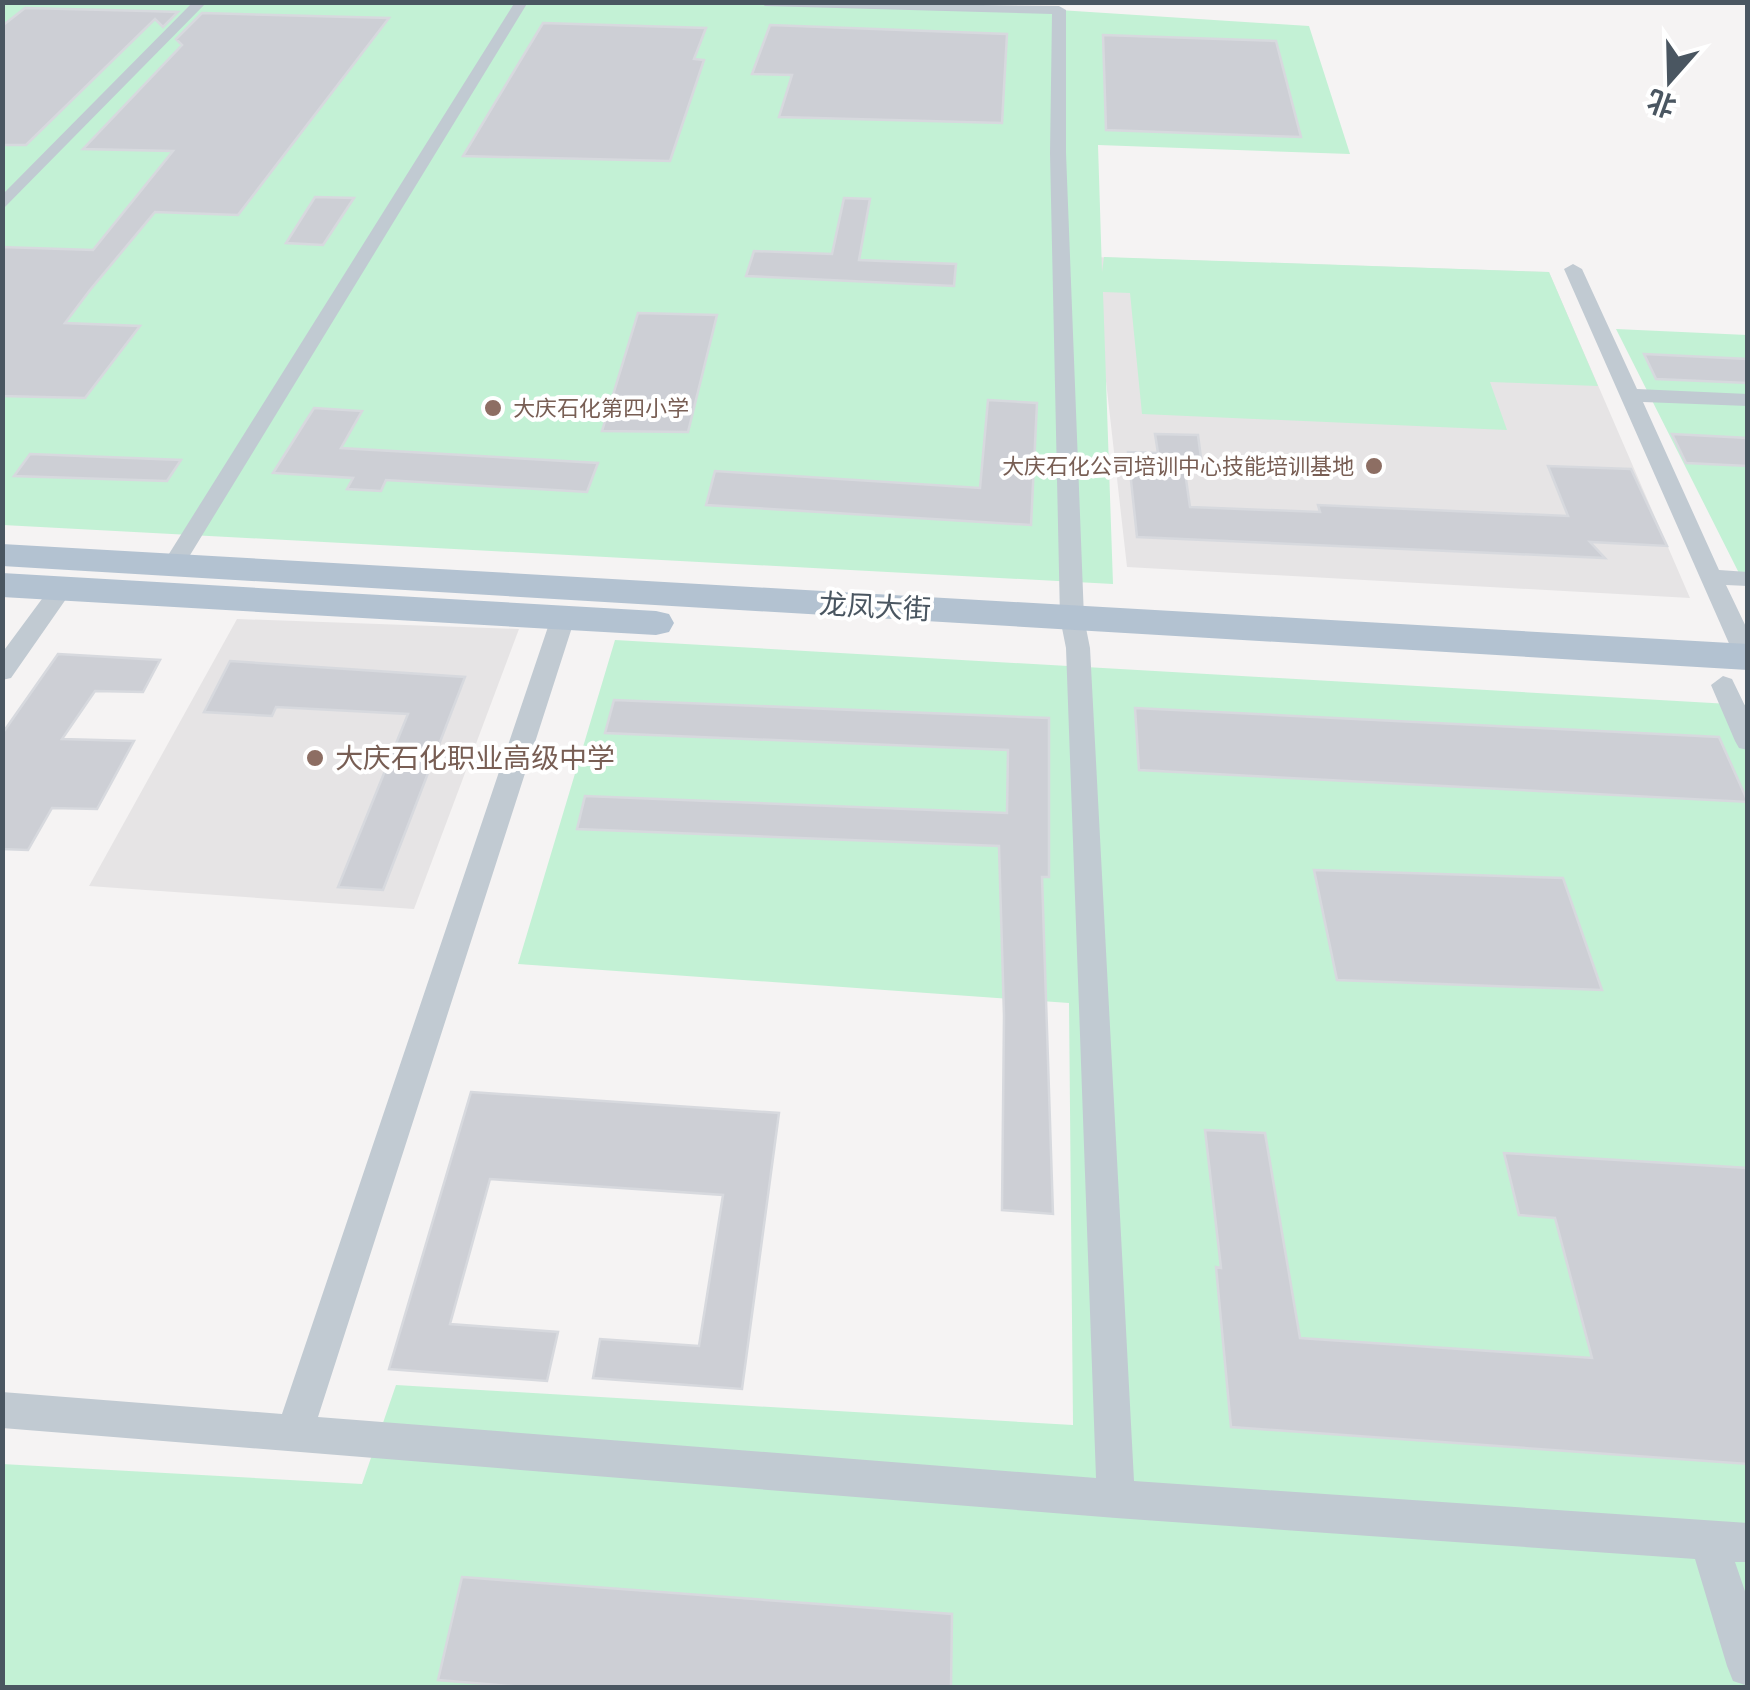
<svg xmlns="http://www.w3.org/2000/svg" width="1750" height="1690" font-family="Roboto,'Noto Sans SC',sans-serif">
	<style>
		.education { fill: #e6e4e5 }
		.green { fill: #c3f1d5 }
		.building { fill: #cdcfd5; stroke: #d7d9de; stroke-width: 2.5 }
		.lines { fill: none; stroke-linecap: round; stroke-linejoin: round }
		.street { fill: #c1cad2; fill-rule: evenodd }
		.primary { fill: #b3c2d1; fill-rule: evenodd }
		.education-dot { fill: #8d6e63; stroke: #fff; stroke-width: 4 }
		.labels { text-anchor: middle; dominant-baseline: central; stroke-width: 8; stroke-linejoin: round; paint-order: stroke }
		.far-education-label { font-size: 22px; fill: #785e54; stroke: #fff; text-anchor: start }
		.street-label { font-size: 28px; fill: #4a5661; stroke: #fff }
		.education-label { font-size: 28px; fill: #785e54; stroke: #fff; text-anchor: start }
	</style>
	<rect width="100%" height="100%" fill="#f5f3f3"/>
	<path class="education" d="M 1092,257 L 1549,272 L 1690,598 L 1127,567 Z
		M 237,619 L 519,629 L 414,909 L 89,886 Z"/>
	<path class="green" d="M 2,3 L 765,3 L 1059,10 L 1309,26 L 1350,154 L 1098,145 L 1102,272 L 1104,257 L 1549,272 L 1598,386 L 1490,382 L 1507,430 L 1142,414 L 1130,293 L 1103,292 L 1113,584 L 3,525 Z
		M 1616,329 L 1747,335 L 1747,589 Z
		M 615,640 L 1747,705 L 1747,1687 L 3,1687 L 2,1464 L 362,1484 L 396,1385 L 1073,1425 L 1069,1003 L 518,964 Z"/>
	<path class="building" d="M 25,8 L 147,11 L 178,12 L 163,27 L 155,19 L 26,145 L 2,145 L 2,26 Z
		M 202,13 L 389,18 L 238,215 L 155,212 L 90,290 L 65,323 L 140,326 L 85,398 L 2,396 L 2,247 L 93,250 L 173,151 L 83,149 L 182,45 L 176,39 Z
		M 543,23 L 706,28 L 694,59 L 704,60 L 670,161 L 463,156 Z
		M 770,25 L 1007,34 L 1002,123 L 779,117 L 792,75 L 752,74 Z
		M 1103,35 L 1276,41 L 1301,137 L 1106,130 Z
		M 315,197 L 354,198 L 323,245 L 286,243 Z
		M 844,198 L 870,199 L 859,260 L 956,264 L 954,286 L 746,276 L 754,251 L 832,254 Z
		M 638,313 L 717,315 L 688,432 L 602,431 Z
		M 1644,354 L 1748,359 L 1748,383 L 1656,379 Z
		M 988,400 L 1037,403 L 1031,525 L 706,505 L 715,471 L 980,488 Z
		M 314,408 L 362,411 L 341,448 L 598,463 L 587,492 L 386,480 L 381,491 L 347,489 L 353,478 L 273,473 Z
		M 1155,434 L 1198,435 L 1201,458 L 1183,458 L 1190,507 L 1320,512 L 1318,505 L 1568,516 L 1548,466 L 1631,469 L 1667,546 L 1590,542 L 1605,558 L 1137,537 L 1128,452 L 1158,453 Z
		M 1672,434 L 1748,438 L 1748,466 L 1686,463 Z
		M 30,454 L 181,460 L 167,481 L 14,476 Z
		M 58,654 L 160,660 L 143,692 L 95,691 L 62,739 L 134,741 L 97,809 L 52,808 L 28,850 L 2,849 L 2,734 Z
		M 230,661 L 465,677 L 383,890 L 338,887 L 408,714 L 276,707 L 272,716 L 204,712 Z
		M 614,700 L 1049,718 L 1049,877 L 1042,877 L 1053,1214 L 1002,1210 L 1004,1016 L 999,846 L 577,829 L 585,796 L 1007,813 L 1008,750 L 605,733 Z
		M 1135,708 L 1719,737 L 1748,802 L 1139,770 Z
		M 1314,870 L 1563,878 L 1602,990 L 1337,980 Z
		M 471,1092 L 779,1113 L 742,1389 L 593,1378 L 600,1339 L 699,1346 L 723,1195 L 490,1179 L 450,1324 L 558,1332 L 547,1381 L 389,1369 Z
		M 1205,1130 L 1265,1133 L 1300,1338 L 1592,1358 L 1555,1218 L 1519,1215 L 1504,1153 L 1748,1168 L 1748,1464 L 1231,1427 L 1216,1267 L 1221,1268 Z
		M 462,1577 L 952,1614 L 951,1688 L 535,1688 L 438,1680 Z"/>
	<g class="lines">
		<path class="street" d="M 193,2 L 207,2 L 2,210 L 2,195 Z
			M 515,2 L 528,2 L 184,565 L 181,570 L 165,570 L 162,565 Z
			M 759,2 L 1059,6 L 1066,10 L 1066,153 L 1084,618 L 1090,648 L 1134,1481 L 1748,1523 L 1748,1562 L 1735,1562 L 1748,1600 L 1748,1686 L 1733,1681 L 1727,1666 L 1695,1559 L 1116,1518 L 2,1428 L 2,1392 L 282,1414 L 551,618 L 563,610 L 575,618 L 318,1417 L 1096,1478 L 1066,648 L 1060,618 L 1050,153 L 1052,14 L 765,6 Z
			M 1573,264 L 1582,269 L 1637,389 L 1748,394 L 1748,406 L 1643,402 L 1719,570 L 1748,572 L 1748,586 L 1726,585 L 1748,631 L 1748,665 L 1738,663 L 1735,657 L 1564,269 Z
			M 61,581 L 73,589 L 11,678 L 2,680 L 2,653 L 53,584 Z
			M 1723,676 L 1732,679 L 1748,712 L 1748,750 L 1739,748 L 1735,741 L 1711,685 Z"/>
		<path class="primary" d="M 2,544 L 1748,644 L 1748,670 L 2,566 Z
			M 2,573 L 656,611 L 669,614 L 674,623 L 669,632 L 656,635 L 2,597 Z"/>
	</g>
	<g class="education-dot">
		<circle cx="493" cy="408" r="10"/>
		<circle cx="1374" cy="466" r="10"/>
		<circle cx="315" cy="758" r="10"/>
	</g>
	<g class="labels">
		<g class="far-education-label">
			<text x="513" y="408">大庆石化第四小学</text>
			<text x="1354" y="466" text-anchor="end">大庆石化公司培训中心技能培训基地</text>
		</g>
		<g class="street-label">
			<text transform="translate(875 607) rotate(3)">龙凤大街</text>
		</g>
		<g class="education-label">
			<text x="335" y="758">大庆石化职业高级中学</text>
		</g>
	</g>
	<rect width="1750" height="1690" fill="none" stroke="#4a5661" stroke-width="10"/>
	<g transform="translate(1670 80) rotate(200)" stroke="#ffffff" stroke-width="8" paint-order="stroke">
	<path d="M0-8L18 38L0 25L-18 38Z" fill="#4a5661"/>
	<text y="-15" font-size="28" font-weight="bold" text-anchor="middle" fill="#4a5661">北</text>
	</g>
</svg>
